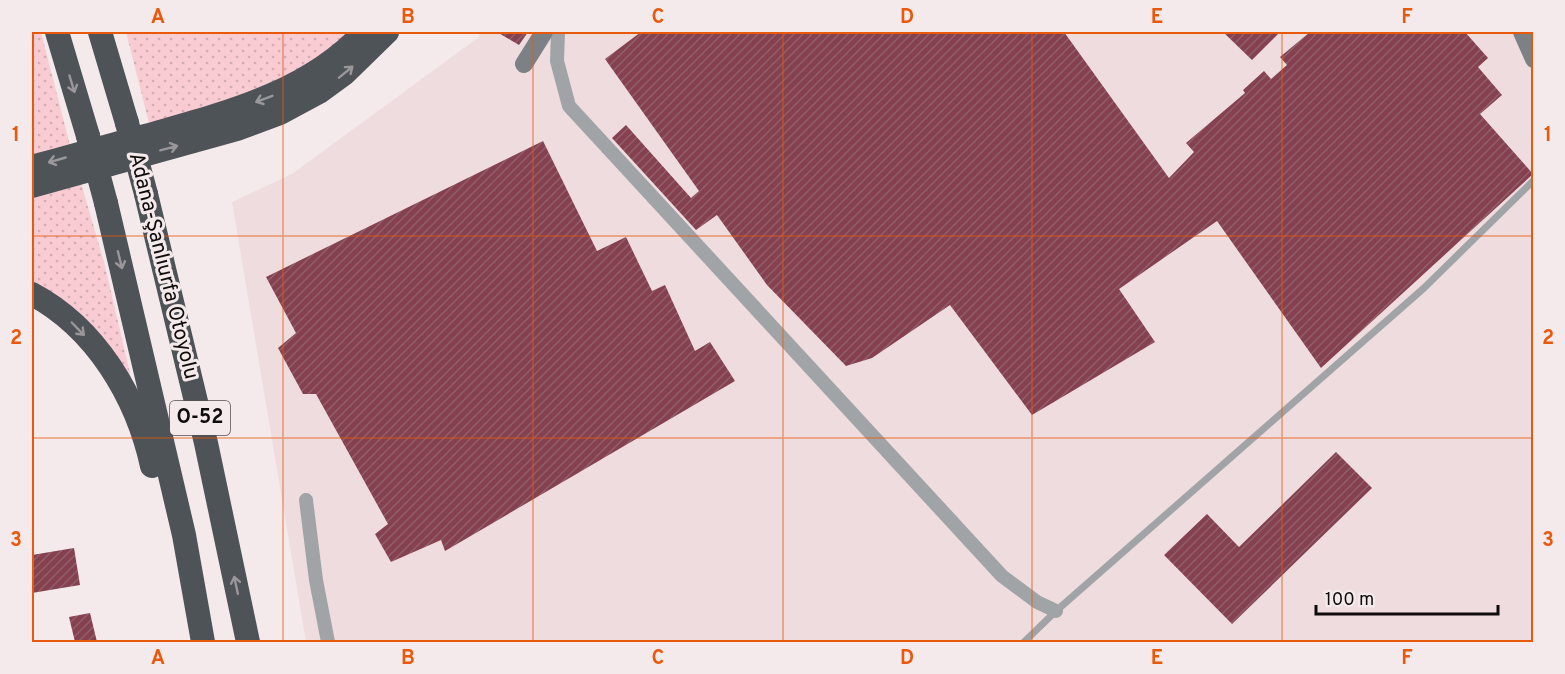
<svg xmlns="http://www.w3.org/2000/svg" width="1565" height="674" font-family="Overpass,sans-serif">
	<style>
		.built { fill: #efdcde }
		.grass { fill: url(#grass-dots) }
		.building { fill: url(#building-hatch) }
		.lines { fill: none; stroke-linecap: round; stroke-linejoin: round }
		.lane { stroke: #a1a4a7; stroke-width: 7 }
		.street { stroke: #a1a4a7; stroke-width: 14 }
		.secondary { stroke: #7d8185; stroke-width: 18 }
		.highway { stroke: #4e5358; stroke-width: 24 }
		.highway-bridge { stroke: #4e5358; stroke-width: 24 }
		.oneway { stroke: #99979a }
		.grid { fill: none; stroke: #e8590c; stroke-width: 1.5; stroke-opacity: 0.55 }
		.labels { text-anchor: middle; dominant-baseline: central; stroke-width: 6; stroke-linejoin: round; paint-order: stroke }
		.shield { fill: #f4eaeb; stroke: #544f4f; stroke-width: 1.5 }
		.shield-label { font-size: 20px; font-weight: bold; fill: #0f0c0c }
		.street-label { font-size: 21px; fill: #0f0c0c; stroke: #f4eaeb }
		.neatline { fill: none; stroke: #e8590c; stroke-width: 2 }
		.grid-label { font-size: 20px; text-anchor: middle; font-weight: bold; fill: #e8590c }
	</style>
	<defs>
		<pattern id="grass-dots" width="8" height="8" patternUnits="userSpaceOnUse" patternTransform="scale(1.5)"><rect width="8" height="8" fill="#f9cbd2"/><path d="M2 2h.1M6 6h.1" fill="none" stroke="#d4adb3" stroke-width="1.8" stroke-linecap="round"/></pattern>
		<pattern id="building-hatch" width="6" height="6" patternUnits="userSpaceOnUse" patternTransform="scale(1.5)"><rect width="6" height="6" fill="#854150"/><path d="M-1 1l2-2M0 6l6-6M5 7l2-2" fill="none" stroke="#925e6a"/></pattern>
	</defs>
	<rect width="100%" height="100%" fill="#f4eaeb"/>
	<path class="built" d="M 480,32 L 1533,32 L 1533,642 L 306,642 L 232,202 L 292,174 L 479,37 Z"/>
	<path class="grass" d="M 32,32 L 41,32 L 71,149 L 32,159 Z
		M 126,32 L 350,32 L 322,55 L 284,80 L 150,127 Z
		M 81,183 L 104,262 L 133,386 L 32,288 L 32,197 Z"/>
	<path class="building" d="M 497,32 L 528,32 L 519,45 Z
		M 641,32 L 1064,32 L 1169,178 L 1194,152 L 1186,143 L 1245,93 L 1243,90 L 1264,71 L 1271,79 L 1287,65 L 1280,57 L 1310,32 L 1465,32 L 1488,58 L 1478,67 L 1502,95 L 1480,114 L 1533,174 L 1321,368 L 1217,221 L 1119,289 L 1155,342 L 1032,415 L 950,305 L 872,358 L 846,366 L 767,285 L 717,215 L 696,230 L 612,138 L 626,125 L 691,198 L 699,191 L 605,59 Z
		M 1223,32 L 1280,32 L 1252,60 Z
		M 543,141 L 597,251 L 626,237 L 652,291 L 665,285 L 695,351 L 710,342 L 735,381 L 445,551 L 441,540 L 391,562 L 375,534 L 388,524 L 316,394 L 303,394 L 278,348 L 296,333 L 266,277 Z
		M 1336,452 L 1372,488 L 1232,624 L 1164,555 L 1207,514 L 1239,547 Z
		M 74,548 L 80,585 L 32,593 L 32,555 Z
		M 90,613 L 97,642 L 75,642 L 69,617 Z"/>
	<g class="lines">
		<path class="lane" d="M 1024,642 L 1056,611 L 1424,288 L 1534,180"/>
		<path class="street" d="M 558,32 L 557,61 L 569,106 L 1002,576 L 1037,602 L 1056,611
			M 306,500 L 316,580 L 328,642"/>
		<path class="secondary" d="M 1522,32 L 1534,59
			M 524,64 L 544,32"/>
		<path class="highway" d="M 57,32 L 88,136
			M 100,32 L 127,123
			M 32,167 C 73,156 114,144 156,133 C 230,112 310,91 364,32
			M 32,186 L 237,129 L 280,113 L 319,92 L 345,73 L 387,32
			M 146,194 L 206,443 L 248,642
			M 106,203 L 184,535 L 203,642
			M 32,294 C 96,328 137,397 152,466"/>
		<path class="highway-bridge" d="M 127,123 L 146,194
			M 88,136 L 106,203"/>
	</g>
	<defs><path id="oneway-shaft" d="M-6 0H5M1.5-3L5.5 0L1.5 3" fill="none" stroke-width="1.6" stroke-linecap="round" stroke-linejoin="round" transform="scale(1.5)"/></defs>
	<g class="oneway">
		<use href="#oneway-shaft" transform="translate(346 72) rotate(-39)"/>
		<use href="#oneway-shaft" transform="translate(72 84) rotate(73)"/>
		<use href="#oneway-shaft" transform="translate(264 99) rotate(159)"/>
		<use href="#oneway-shaft" transform="translate(169 148) rotate(-15)"/>
		<use href="#oneway-shaft" transform="translate(57 160) rotate(164)"/>
		<use href="#oneway-shaft" transform="translate(120 260) rotate(76)"/>
		<use href="#oneway-shaft" transform="translate(78 329) rotate(46)"/>
		<use href="#oneway-shaft" transform="translate(236 585) rotate(-102)"/>
	</g>
	<path class="grid" d="M 283,32 L 283,642M 533,32 L 533,642M 783,32 L 783,642M 1032,32 L 1032,642M 1282,32 L 1282,642M 32,236 L 1534,236M 32,438 L 1534,438"/>
	<g class="labels">
		<rect class="shield" x="170" y="401" width="60" height="34" rx="4.5"/>
		<g class="shield-label">
			<text x="200" y="418">O-52</text>
		</g>
		<g class="street-label">
			<text transform="translate(163 266) rotate(76)">Adana-Şanlıurfa Otoyolu</text>
		</g>
	</g>
	<rect width="1565" height="674" fill="none" stroke="#f4eaeb" stroke-width="66"/>
	<path d="M1316 605v9h182v-9" fill="none" stroke="#0f0c0c" stroke-width="3"/>
	<text x="1325" y="605" font-size="18" fill="#0f0c0c" stroke="#f4eaeb" stroke-width="4.5" paint-order="stroke">100 m</text>
	<rect x="33" y="33" width="1499" height="608" class="neatline"/>
	<g class="grid-label">
		<text x="158" y="23">A</text>
		<text x="408" y="23">B</text>
		<text x="658" y="23">C</text>
		<text x="907" y="23">D</text>
		<text x="1157" y="23">E</text>
		<text x="1407" y="23">F</text>
		<text x="16" y="141">1</text>
		<text x="1548" y="141">1</text>
		<text x="16" y="344">2</text>
		<text x="1548" y="344">2</text>
		<text x="16" y="546">3</text>
		<text x="1548" y="546">3</text>
		<text x="158" y="664">A</text>
		<text x="408" y="664">B</text>
		<text x="658" y="664">C</text>
		<text x="907" y="664">D</text>
		<text x="1157" y="664">E</text>
		<text x="1407" y="664">F</text>
	</g>
</svg>
